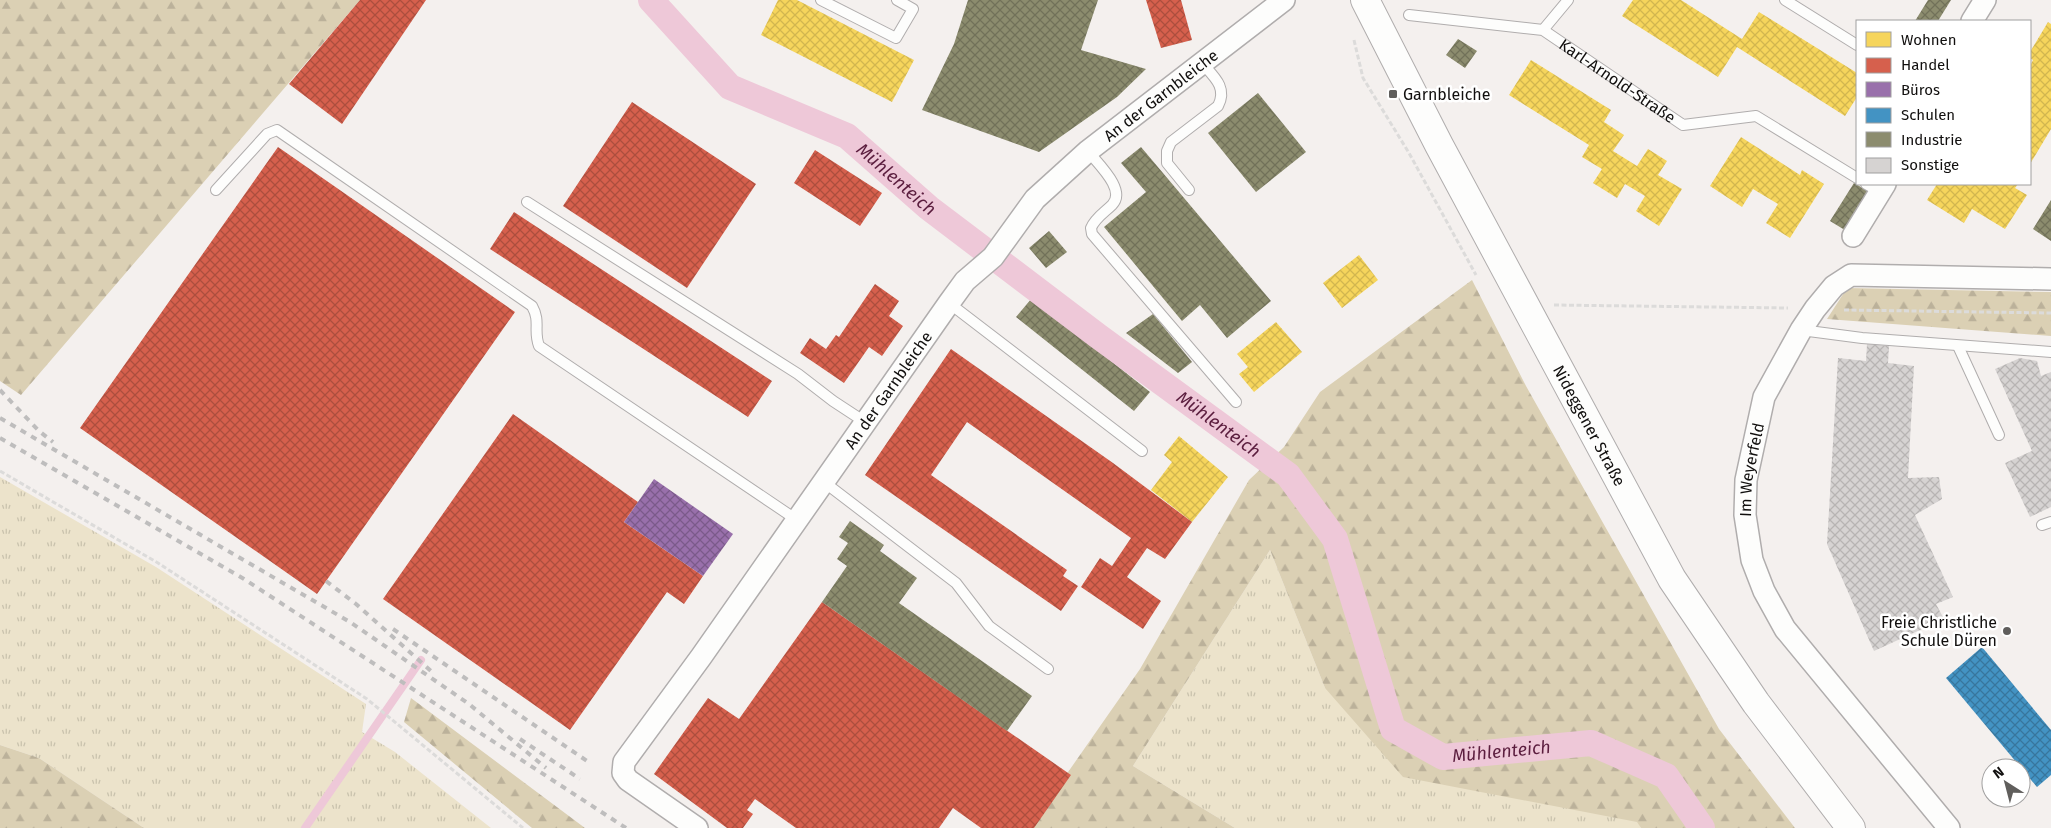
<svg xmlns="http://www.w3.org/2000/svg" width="2051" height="828" font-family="'Fira Sans',sans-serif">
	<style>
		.grass { fill: url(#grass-tufts) }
		.forest { fill: url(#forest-firs) }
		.homes { fill: url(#homes-cross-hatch) }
		.shops { fill: url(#shops-cross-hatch) }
		.offices { fill: url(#offices-cross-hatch) }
		.schools { fill: url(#schools-cross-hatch) }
		.industry { fill: url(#industry-cross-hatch) }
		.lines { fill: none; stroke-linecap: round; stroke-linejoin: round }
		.stream { stroke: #eec8d8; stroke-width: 8 }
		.canal { stroke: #eec8d8; stroke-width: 26 }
		.building { fill: url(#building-cross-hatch) }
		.lane-casing { stroke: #b0adad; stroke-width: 12 }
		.street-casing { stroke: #b0adad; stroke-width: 24 }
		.secondary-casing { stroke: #b0adad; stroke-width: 30 }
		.path { stroke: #dcdbda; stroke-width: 3; stroke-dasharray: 5 2.5; stroke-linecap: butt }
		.lane { stroke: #fdfdfc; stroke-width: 10 }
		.street { stroke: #fdfdfc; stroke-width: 21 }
		.secondary { stroke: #fdfdfc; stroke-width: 28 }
		.rail { stroke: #bebdbd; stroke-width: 4; stroke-dasharray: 6 6; stroke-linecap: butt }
		.poi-dot { fill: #605e5c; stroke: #fff; stroke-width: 2 }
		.labels { text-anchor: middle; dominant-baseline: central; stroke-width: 5; stroke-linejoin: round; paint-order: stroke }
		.street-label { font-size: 16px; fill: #110f0e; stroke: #fff }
		.poi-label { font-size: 16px; fill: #110f0e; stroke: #fff; text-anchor: start }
		.water-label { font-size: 18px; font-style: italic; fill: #5b1d3e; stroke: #fff }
	</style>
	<defs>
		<pattern id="grass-tufts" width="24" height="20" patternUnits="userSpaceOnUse" patternTransform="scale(1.25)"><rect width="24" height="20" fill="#ece3cb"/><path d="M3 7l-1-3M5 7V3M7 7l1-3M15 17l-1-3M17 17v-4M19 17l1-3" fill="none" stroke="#c9c2ad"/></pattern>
		<pattern id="forest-firs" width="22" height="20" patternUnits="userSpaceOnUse" patternTransform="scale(1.25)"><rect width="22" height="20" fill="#dbd0b4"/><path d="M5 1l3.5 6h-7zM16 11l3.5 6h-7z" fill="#bbb19a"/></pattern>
		<pattern id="homes-cross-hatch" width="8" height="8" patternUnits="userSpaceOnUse" patternTransform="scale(1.25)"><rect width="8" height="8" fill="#f6d55c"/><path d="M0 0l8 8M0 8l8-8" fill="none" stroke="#d2b64f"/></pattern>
		<pattern id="shops-cross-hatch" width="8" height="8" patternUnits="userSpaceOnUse" patternTransform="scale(1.25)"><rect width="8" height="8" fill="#d6604d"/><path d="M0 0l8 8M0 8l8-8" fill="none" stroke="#ac4e3e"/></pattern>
		<pattern id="offices-cross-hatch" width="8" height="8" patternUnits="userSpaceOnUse" patternTransform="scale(1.25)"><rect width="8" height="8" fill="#9970ab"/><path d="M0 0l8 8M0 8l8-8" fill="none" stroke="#7b5a8a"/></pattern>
		<pattern id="schools-cross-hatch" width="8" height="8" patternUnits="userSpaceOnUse" patternTransform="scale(1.25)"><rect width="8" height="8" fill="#4393c3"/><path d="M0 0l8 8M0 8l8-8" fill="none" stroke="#37769d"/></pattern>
		<pattern id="industry-cross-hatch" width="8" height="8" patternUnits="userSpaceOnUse" patternTransform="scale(1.25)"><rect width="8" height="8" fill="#8c8c6e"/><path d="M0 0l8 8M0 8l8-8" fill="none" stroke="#717159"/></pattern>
		<pattern id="building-cross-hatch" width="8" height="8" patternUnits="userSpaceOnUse" patternTransform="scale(1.25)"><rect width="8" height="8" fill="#d6d3d2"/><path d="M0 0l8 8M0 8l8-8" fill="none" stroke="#b7b4b3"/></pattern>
	</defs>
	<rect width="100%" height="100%" fill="#f4f0ee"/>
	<path class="grass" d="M 0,477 L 156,567 L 366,704 L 362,732 L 395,752 L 491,828 L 144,828 L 39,758 L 0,745 Z
		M 1270,550 L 1325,688 L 1638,822 L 1641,828 L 1235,828 L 1133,766 Z"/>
	<path class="forest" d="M 0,0 L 360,0 L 21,395 L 0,381 Z
		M 1472,280 L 1526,386 L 1719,729 L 1795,828 L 1641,828 L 1637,822 L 1403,777 L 1325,688 L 1270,550 L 1133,766 L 1235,828 L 1029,828 L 1140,669 L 1249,480 L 1284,447 L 1320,392 Z
		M 1847,288 L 2051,292 L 2051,336 L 1827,319 Z
		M 411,698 L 585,828 L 532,828 L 404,722 Z
		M 0,745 L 39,758 L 144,828 L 0,828 Z"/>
	<path class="homes" d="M 778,0 L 797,0 L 914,60 L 892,102 L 761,35 Z
		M 1633,0 L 1681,0 L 1742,39 L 1759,12 L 1857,73 L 1857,97 L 1845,116 L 1737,47 L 1718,77 L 1622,16 Z
		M 2048,22 L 2051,24 L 2051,129 L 2030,164 L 2030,66 L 2033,60 L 2030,58 L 2030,52 Z
		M 1531,60 L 1611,110 L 1604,122 L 1624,135 L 1613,151 L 1637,166 L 1648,149 L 1667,161 L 1658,175 L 1682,189 L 1659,226 L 1636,211 L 1645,196 L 1625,184 L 1617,198 L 1593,183 L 1602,169 L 1582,157 L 1589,145 L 1509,95 Z
		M 1741,137 L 1800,175 L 1802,170 L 1824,184 L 1790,238 L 1766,223 L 1778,204 L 1753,189 L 1742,207 L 1710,186 Z
		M 1937,184 L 2018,184 L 2015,188 L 2027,195 L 2005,229 L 1972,209 L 1964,223 L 1927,200 Z
		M 1359,255 L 1378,280 L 1342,308 L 1323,283 Z
		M 1276,322 L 1302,352 L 1254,392 L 1239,374 L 1248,367 L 1237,354 Z
		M 1179,436 L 1228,477 L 1192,522 L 1151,490 L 1172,462 L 1164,455 Z"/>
	<path class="shops" d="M 360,0 L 426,0 L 342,124 L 289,84 Z
		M 1146,0 L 1181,0 L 1192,40 L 1161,48 Z
		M 632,102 L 756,184 L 687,288 L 563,206 Z
		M 278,147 L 515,312 L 317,594 L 80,428 Z
		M 815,150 L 882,193 L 860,226 L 794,183 Z
		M 514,212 L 772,381 L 748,417 L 490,249 Z
		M 875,284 L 899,301 L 889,316 L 903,326 L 882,356 L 869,347 L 844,383 L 800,353 L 810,338 L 826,349 L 836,335 L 839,337 Z
		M 951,349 L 1113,463 L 1192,522 L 1165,559 L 1147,548 L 1127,577 L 1161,601 L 1143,629 L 1081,587 L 1100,558 L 1112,566 L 1131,538 L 967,422 L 931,475 L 1067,570 L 1063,576 L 1078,586 L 1061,611 L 865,475 Z
		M 513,414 L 638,502 L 624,522 L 703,576 L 684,604 L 667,592 L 570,730 L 383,599 Z
		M 822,602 L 1071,775 L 1034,828 L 981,828 L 953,808 L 939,828 L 796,828 L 755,799 L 747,810 L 753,814 L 743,828 L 727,828 L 654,774 L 708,698 L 739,719 Z"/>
	<path class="offices" d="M 654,479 L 733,534 L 703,576 L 624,522 Z"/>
	<path class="schools" d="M 1982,647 L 2051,730 L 2051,775 L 2037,787 L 1946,678 Z"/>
	<path class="industry" d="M 968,0 L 1098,0 L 1081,50 L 1146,69 L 1117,97 L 1039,152 L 922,110 L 954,44 Z
		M 1928,0 L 1951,0 L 1938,21 L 1915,21 Z
		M 1458,39 L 1477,51 L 1465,68 L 1446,55 Z
		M 1258,93 L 1306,152 L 1256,192 L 1208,133 Z
		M 1141,147 L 1271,301 L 1227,338 L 1200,305 L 1182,321 L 1104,227 L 1146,192 L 1121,163 Z
		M 1854,183 L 1871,193 L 1848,232 L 1830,221 Z
		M 2051,200 L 2051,241 L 2033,229 Z
		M 1049,231 L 1067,252 L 1046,268 L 1029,248 Z
		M 1032,298 L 1150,392 L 1134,411 L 1016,317 Z
		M 1153,314 L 1192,362 L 1178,373 L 1126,333 Z
		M 850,521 L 884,545 L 880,551 L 917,578 L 899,603 L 1032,696 L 1007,731 L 822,602 L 847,566 L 837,559 L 848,543 L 839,537 Z"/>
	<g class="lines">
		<path class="stream" d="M 305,828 L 421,660"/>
		<path class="canal" id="s1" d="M 651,0 L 730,87 L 847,136 L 929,208 L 1098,336 L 1288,475 L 1335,539 L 1393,729 L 1443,757 L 1591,743 L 1666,776 L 1702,828"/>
	</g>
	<path class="building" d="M 1867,344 L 1889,346 L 1888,363 L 1914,366 L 1908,478 L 1939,477 L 1942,499 L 1915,515 L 1953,597 L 1936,604 L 1944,619 L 1874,651 L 1827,544 L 1838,358 L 1866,361 Z
		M 2020,358 L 2037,361 L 2041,376 L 2051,372 L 2051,507 L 2030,517 L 2005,463 L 2032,451 L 1995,369 Z"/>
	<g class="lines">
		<g class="lane-casing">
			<g id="lane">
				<path d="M 821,0 L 896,38 L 913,9 L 897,0"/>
				<path d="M 1785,0 L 1857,45"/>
				<path id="s2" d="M 1409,15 L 1543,30 L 1683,125 L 1756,116 L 1857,178"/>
				<path d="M 1543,30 L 1568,0"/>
				<path d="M 1088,151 C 1098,164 1127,190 1112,205 C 1105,212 1095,218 1091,228 L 1092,234 L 1236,402"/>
				<path d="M 1866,184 L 1880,192"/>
				<path d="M 216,190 L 267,134 L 277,130 L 532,306 C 541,322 533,330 539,346 L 797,520"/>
				<path d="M 1189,190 L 1167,163 L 1167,151 L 1171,142 L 1218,106 C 1228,87 1213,76 1201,62"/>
				<path d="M 527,202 L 798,374 L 833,401 L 865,422"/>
				<path d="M 949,303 L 1142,451"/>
				<path d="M 1801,330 L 1862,338 L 2051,352"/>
				<path d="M 1958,346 L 1999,435"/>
				<path d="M 824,482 L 956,583 L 989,626 L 1048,669"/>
				<path d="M 2042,525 L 2051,522"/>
			</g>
		</g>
		<g class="street-casing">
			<g id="street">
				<path d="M 1972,21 L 1985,0"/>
				<path d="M 1853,236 L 1885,184"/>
				<path id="s3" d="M 697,828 L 628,780 L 623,773 L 624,762 L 701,657 L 949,303 L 965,281 L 993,257 L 1035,199 L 1088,151 L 1284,0"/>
				<path id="s4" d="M 1949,828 L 1785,629 L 1764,591 L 1752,560 L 1745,515 L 1746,480 L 1764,397 L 1801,330 L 1815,309 L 1834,286 L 1851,275 L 2051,279"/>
			</g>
		</g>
		<g class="secondary-casing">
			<g id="secondary">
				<path id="s5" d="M 1365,0 L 1439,145 L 1672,579 L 1756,703 L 1851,828"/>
			</g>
		</g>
		<path class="path" d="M 1354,40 L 1363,78 L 1409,153 L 1476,275
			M 1554,305 L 1788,308
			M 1844,310 L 2051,313
			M 0,471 L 158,563 L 367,699 L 523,828"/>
		<use href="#lane" class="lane"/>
		<use href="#street" class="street"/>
		<use href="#secondary" class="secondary"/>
		<path class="rail" d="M 0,390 L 39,431 L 53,442
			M 0,418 L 350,622 L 469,704 L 546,768
			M 0,438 L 244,579 L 626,828
			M 326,581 L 356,604 L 432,672
			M 393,629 L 590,763
			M 520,739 L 580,779"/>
	</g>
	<g class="poi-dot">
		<rect x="1388" y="89" width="10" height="10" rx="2.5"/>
		<circle cx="2007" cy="631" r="5"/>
	</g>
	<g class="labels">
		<g class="street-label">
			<text stroke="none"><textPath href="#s2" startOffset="225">Karl-Arnold-Straße</textPath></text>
			<text stroke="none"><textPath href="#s3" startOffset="965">An der Garnbleiche</textPath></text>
			<text stroke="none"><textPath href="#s3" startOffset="560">An der Garnbleiche</textPath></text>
			<text stroke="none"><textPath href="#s5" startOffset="481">Nideggener Straße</textPath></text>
			<text stroke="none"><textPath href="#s4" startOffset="426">Im Weyerfeld</textPath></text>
		</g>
		<g class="poi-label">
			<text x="1403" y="94">Garnbleiche</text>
			<text x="1997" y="622" text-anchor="end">Freie Christliche<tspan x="1997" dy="18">Schule Düren</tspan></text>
		</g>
		<g class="water-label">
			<text stroke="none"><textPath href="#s1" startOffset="310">Mühlenteich</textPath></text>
			<text stroke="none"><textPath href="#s1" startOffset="715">Mühlenteich</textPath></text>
			<text stroke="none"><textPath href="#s1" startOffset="1195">Mühlenteich</textPath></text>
		</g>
	</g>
	<rect x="1856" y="20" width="175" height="165" fill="#ffffff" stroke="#a09f9f"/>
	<rect x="1866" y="32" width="25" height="15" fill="#f6d55c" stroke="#a09f9f"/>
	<text x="1901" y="45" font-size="15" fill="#110f0e">Wohnen</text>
	<rect x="1866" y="58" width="25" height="15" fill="#d6604d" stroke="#a09f9f"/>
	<text x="1901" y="70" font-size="15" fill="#110f0e">Handel</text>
	<rect x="1866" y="82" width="25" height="15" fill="#9970ab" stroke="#a09f9f"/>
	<text x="1901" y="95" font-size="15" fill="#110f0e">Büros</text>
	<rect x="1866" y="108" width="25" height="15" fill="#4393c3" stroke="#a09f9f"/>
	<text x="1901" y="120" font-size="15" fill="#110f0e">Schulen</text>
	<rect x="1866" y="132" width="25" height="15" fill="#8c8c6e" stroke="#a09f9f"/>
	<text x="1901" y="145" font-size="15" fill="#110f0e">Industrie</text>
	<rect x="1866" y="158" width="25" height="15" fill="#d6d3d2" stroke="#a09f9f"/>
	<text x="1901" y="170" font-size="15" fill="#110f0e">Sonstige</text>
	<g transform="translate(2006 783) rotate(324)"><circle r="24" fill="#ffffff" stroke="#a09f9f"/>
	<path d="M0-4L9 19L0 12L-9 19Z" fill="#605e5c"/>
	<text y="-8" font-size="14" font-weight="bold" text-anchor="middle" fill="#110f0e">N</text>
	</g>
</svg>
